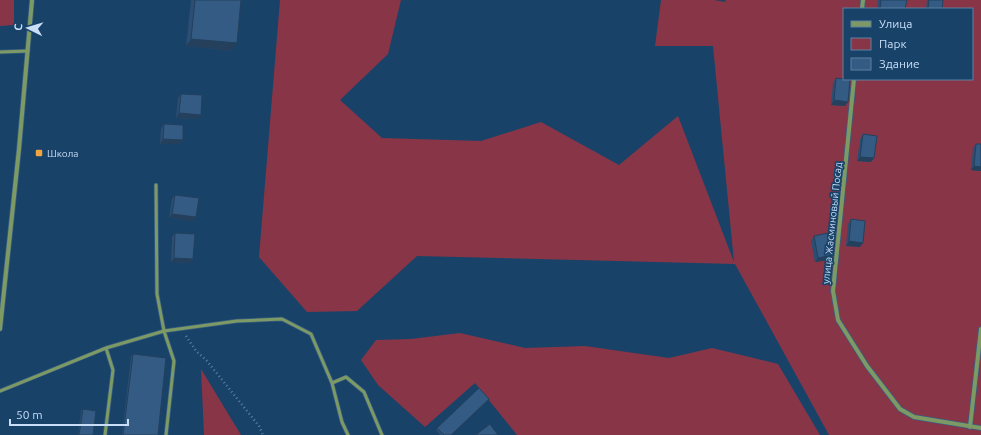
<svg xmlns="http://www.w3.org/2000/svg" width="981" height="435" font-family="Ubuntu,sans-serif">
	<style>
		.green { fill: #883647; fill-rule: evenodd }
		.lines { fill: none; stroke-linecap: round; stroke-linejoin: round }
		.lane-casing { stroke: #385e82; stroke-width: 4.5 }
		.street-casing { stroke: #385e82; stroke-width: 5.5 }
		.path { stroke: #6182a3; stroke-width: 2.5; stroke-dasharray: 1 3; stroke-linecap: butt }
		.lane { stroke: #7e9a64; stroke-width: 3 }
		.street { stroke: #7e9a64; stroke-width: 4 }
		.wall { fill: #2c4e72 }
		.shaded-wall { fill: #24405c }
		.building { fill: #335b84; stroke: #24405c }
		.poi-dot { fill: #f1a540; stroke: #194269; stroke-width: 1.5 }
		.labels { text-anchor: middle; dominant-baseline: central; stroke-width: 3.5; stroke-linejoin: round; paint-order: stroke }
		.poi-label { font-size: 10px; fill: #c8def6; stroke: #194269; text-anchor: start }
		.street-label { font-size: 10px; fill: #c8def6; stroke: #194269 }
	</style>
	<rect width="100%" height="100%" fill="#194269"/>
	<path class="green" d="M 0,0 L 14,0 L 14,25 L 0,26 Z
		M 280,0 L 401,0 L 388,54 L 340,100 L 382,138 L 481,141 L 541,122 L 619,165 L 678,116 L 734,262 L 713,46 L 655,46 L 661,0 L 981,0 L 981,435 L 829,435 L 735,264 L 417,256 L 357,311 L 307,312 L 259,257 ZM 844,9 L 972,9 L 972,79 L 844,79 Z
		M 460,333 L 525,348 L 585,346 L 669,358 L 712,348 L 778,364 L 820,435 L 517,435 L 475,383 L 425,427 L 378,385 L 361,360 L 376,340 L 411,339 Z
		M 201,369 L 241,435 L 204,435 Z"/>
	<g class="lines">
		<g class="lane-casing">
			<path id="lane" d="M 0,52 L 28,51
				M 156,185 L 157,294 L 164,331 L 174,361 L 166,435
				M 332,383 L 346,377 L 364,392 L 382,435
				M 0,391 L 106,348 L 164,331 L 237,321 L 282,319 L 311,334 L 332,383 L 342,422 L 348,435
				M 105,435 L 113,370 L 106,348"/>
		</g>
		<g class="street-casing">
			<path id="street" d="M 862,9 L 863,0
				M 854,79 L 833,291 L 838,320 L 867,366 L 900,409 L 914,417 L 981,428
				M 0,329 L 19,149 L 32,0
				M 970,427 L 981,329"/>
		</g>
		<path class="path" d="M 186,336 L 196,351 L 207,361 L 259,426 L 263,435"/>
		<use href="#lane" class="lane"/>
		<use href="#street" class="street"/>
	</g>
	<path class="wall" d="M 191,0 L 241,0 L 231,51 L 186,46 Z
		M 878,0 L 907,0 L 905,9 L 877,9 Z
		M 927,0 L 943,0 L 942,9 L 926,9 Z
		M 836,78 L 845,106 L 831,105 L 833,83 Z
		M 181,94 L 198,119 L 176,118 L 178,98 Z
		M 164,124 L 183,140 L 180,144 L 160,144 L 161,129 Z
		M 863,134 L 874,158 L 871,162 L 857,161 L 860,139 Z
		M 976,144 L 981,171 L 971,170 L 973,148 Z
		M 175,195 L 193,221 L 169,218 L 172,199 Z
		M 851,219 L 860,247 L 846,246 L 848,224 Z
		M 175,233 L 193,259 L 190,263 L 171,262 L 172,237 Z
		M 814,236 L 832,255 L 829,260 L 815,262 L 811,241 Z
		M 133,354 L 158,435 L 122,435 L 131,356 Z
		M 489,399 L 452,435 L 440,435 L 436,430 L 437,428 Z
		M 83,409 L 93,435 L 78,435 L 81,411 Z"/>
	<path class="shaded-wall" d="M 714,0 L 726,0 L 725,2 Z
		M 191,39 L 237,43 L 231,51 L 186,46 Z
		M 834,100 L 848,102 L 845,106 L 831,105 Z
		M 179,113 L 201,115 L 198,119 L 176,118 Z
		M 163,139 L 183,140 L 180,144 L 160,144 Z
		M 860,157 L 874,158 L 871,162 L 857,161 Z
		M 974,166 L 981,167 L 981,171 L 971,170 Z
		M 172,214 L 196,217 L 193,221 L 169,218 Z
		M 849,241 L 863,243 L 860,247 L 846,246 Z
		M 832,255 L 829,260 L 815,262 L 818,258 Z
		M 174,258 L 193,259 L 190,263 L 171,262 Z
		M 489,399 L 488,401 L 452,435 L 451,435 Z"/>
	<path class="building" d="M 195,0 L 241,0 L 237,43 L 191,39 Z
		M 881,0 L 907,0 L 905,9 L 880,9 Z
		M 929,0 L 943,0 L 942,9 L 928,9 Z
		M 836,78 L 850,80 L 848,102 L 834,100 Z
		M 181,94 L 202,95 L 201,115 L 179,113 Z
		M 164,124 L 183,125 L 183,140 L 163,139 Z
		M 863,134 L 877,136 L 874,158 L 860,157 Z
		M 976,144 L 981,144 L 981,167 L 974,166 Z
		M 175,195 L 199,198 L 196,217 L 172,214 Z
		M 851,219 L 865,221 L 863,243 L 849,241 Z
		M 175,233 L 195,234 L 193,259 L 174,258 Z
		M 828,233 L 832,255 L 818,258 L 814,236 Z
		M 133,354 L 166,358 L 158,435 L 123,435 Z
		M 479,388 L 489,399 L 451,435 L 444,435 L 437,428 Z
		M 83,409 L 96,411 L 93,435 L 79,435 Z
		M 490,424 L 498,435 L 477,435 L 477,434 Z"/>
	<rect class="poi-dot" x="35" y="149" width="8" height="8" rx="2"/>
	<g class="labels">
		<g class="poi-label">
			<text x="47" y="153">Школа</text>
		</g>
		<g class="street-label">
			<text transform="translate(832 223) rotate(-84)">улица Жасминовый Посад</text>
		</g>
	</g>
	<rect x="843" y="8" width="130" height="72" fill="#194269" stroke="#5f80a1"/>
	<rect x="851" y="21" width="20" height="6" fill="#7e9a64" stroke="#5f80a1"/>
	<text x="879" y="28" font-size="12" fill="#c8def6">Улица</text>
	<rect x="851" y="38" width="20" height="12" fill="#883647" stroke="#5f80a1"/>
	<text x="879" y="48" font-size="12" fill="#c8def6">Парк</text>
	<rect x="851" y="58" width="20" height="12" fill="#335b84" stroke="#5f80a1"/>
	<text x="879" y="68" font-size="12" fill="#c8def6">Здание</text>
	<g transform="translate(28 28) rotate(275)" stroke="#194269" stroke-width="3" paint-order="stroke">
	<path d="M0-3L7 15L0 10L-7 15Z" fill="#c8def6"/>
	<text y="-6" font-size="11" font-weight="bold" text-anchor="middle" fill="#c8def6">С</text>
	</g>
	<path d="M10 419v6h118v-6" fill="none" stroke="#c8def6" stroke-width="2"/>
	<text x="16" y="419" font-size="12" fill="#c8def6" stroke="#194269" stroke-width="3" paint-order="stroke">50 m</text>
</svg>
